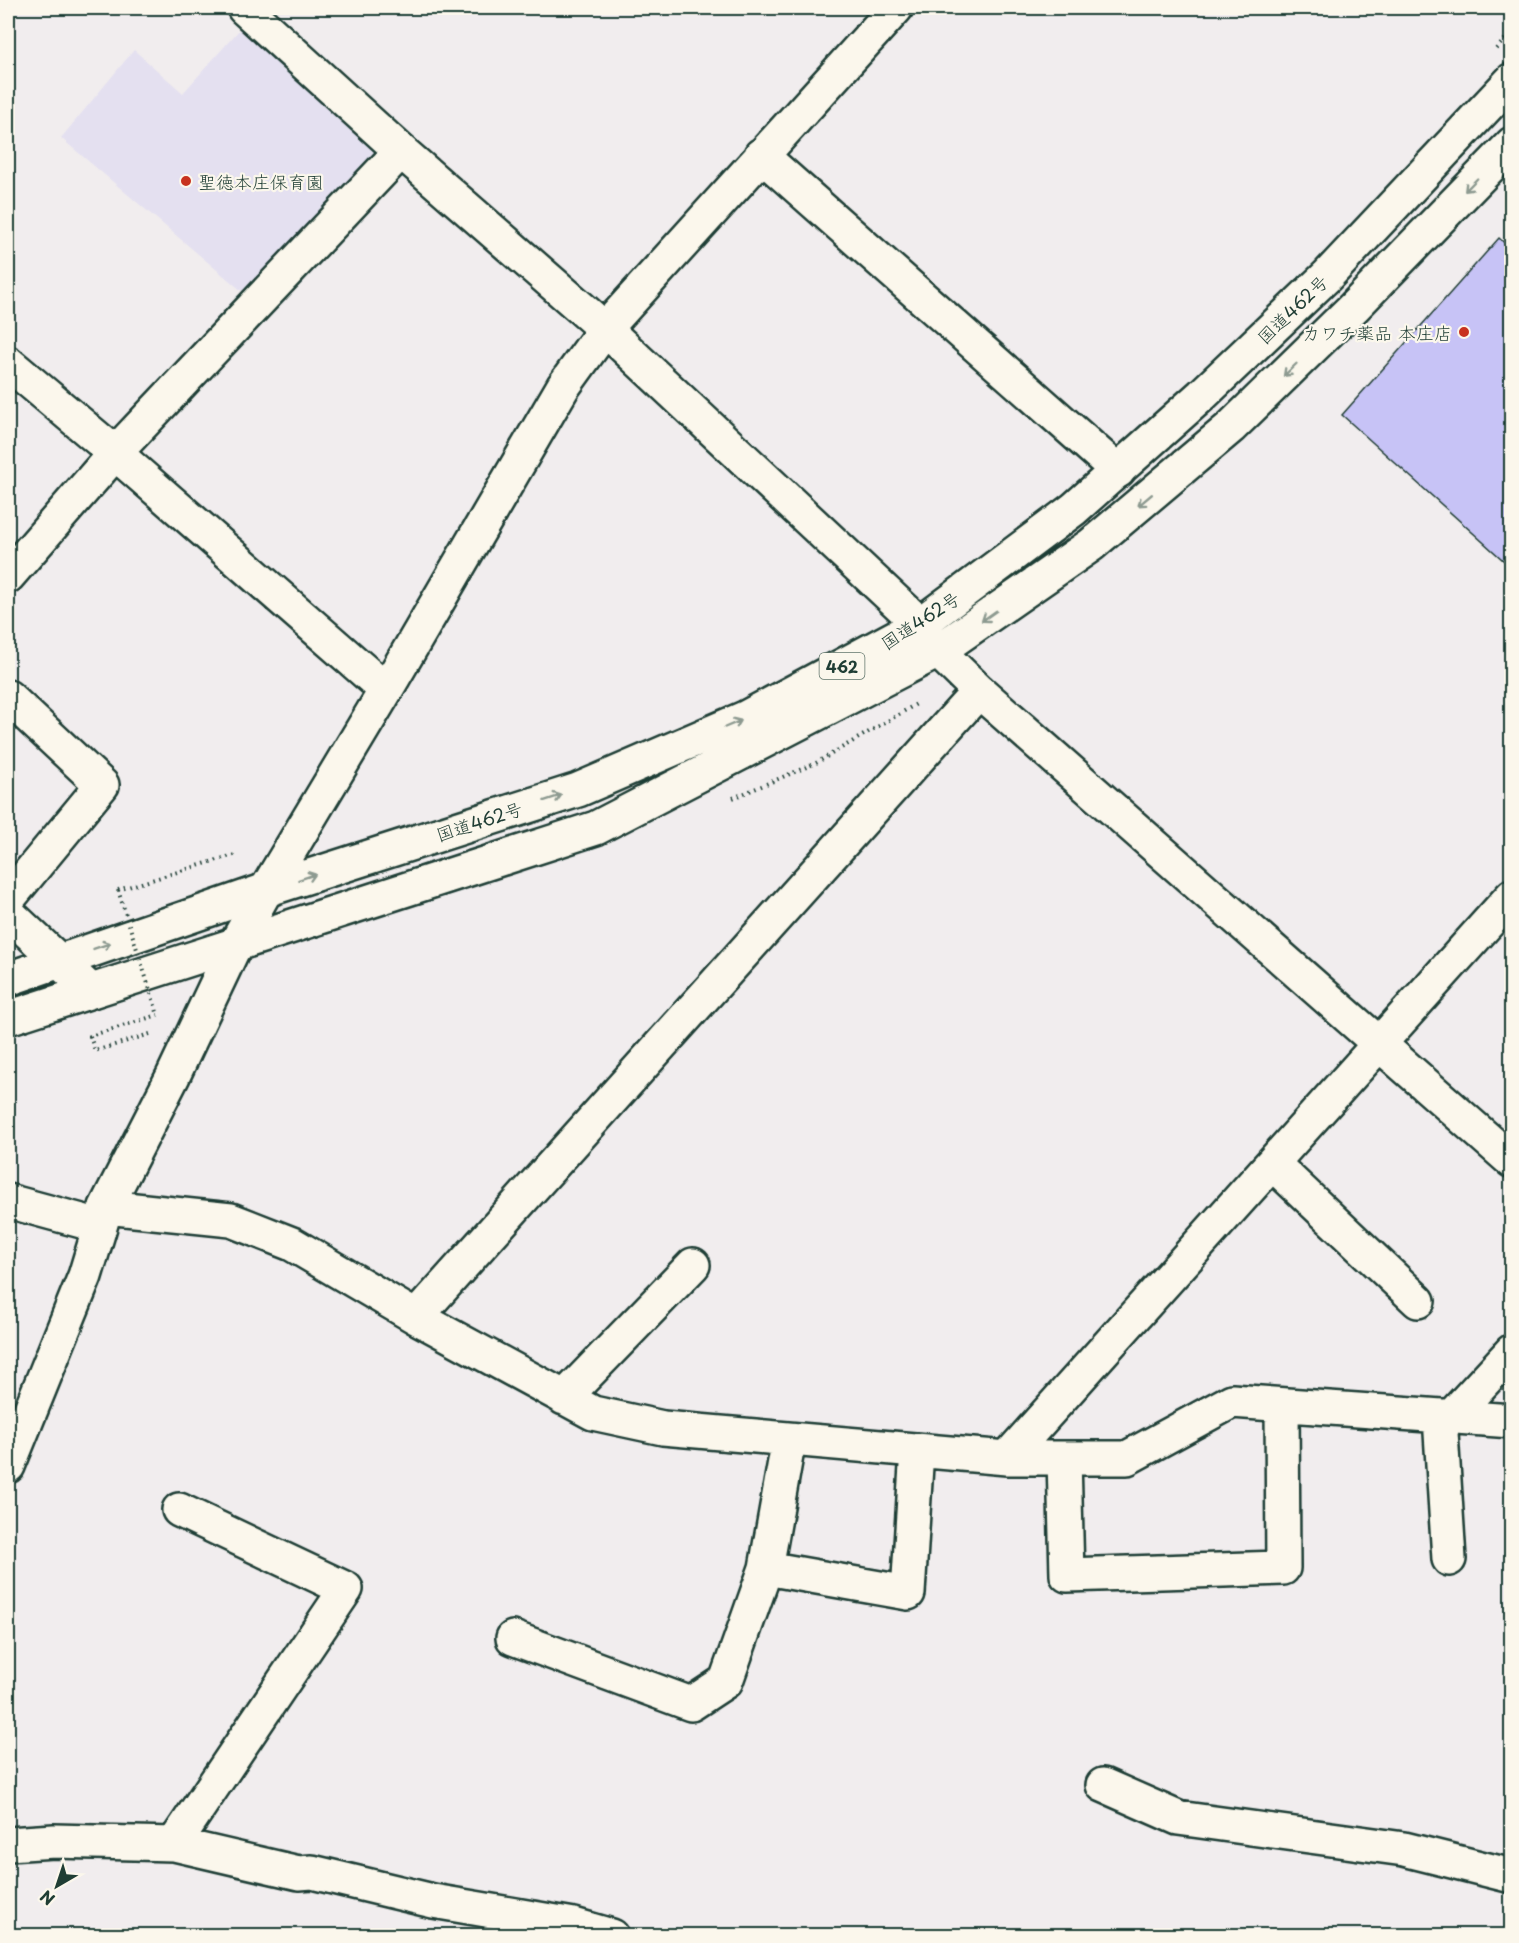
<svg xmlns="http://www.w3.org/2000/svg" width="1519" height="1943" font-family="'Playpen Sans','Klee One',sans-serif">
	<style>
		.built { fill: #e4e0f0 }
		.building { fill: #c7c3f6; stroke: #1f3d34; stroke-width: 1.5 }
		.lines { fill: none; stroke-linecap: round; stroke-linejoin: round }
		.minor-casing { stroke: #1f3d34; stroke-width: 38 }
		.highway-casing { stroke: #1f3d34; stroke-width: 38 }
		.path { stroke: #1f3d34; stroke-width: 4; stroke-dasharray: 1.5 4.5; stroke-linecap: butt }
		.minor { stroke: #fbf7ec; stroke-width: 33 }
		.highway { stroke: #fbf7ec; stroke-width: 33 }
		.path-bridge { stroke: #1f3d34; stroke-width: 4; stroke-dasharray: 1.5 4.5; stroke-linecap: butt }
		.oneway { stroke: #8d9a90 }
		.poi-dot { fill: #c8321e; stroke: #fbf7ec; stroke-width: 2 }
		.labels { text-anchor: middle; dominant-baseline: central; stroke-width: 4.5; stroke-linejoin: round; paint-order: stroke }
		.shield { fill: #fbf7ec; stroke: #61756b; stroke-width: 1.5 }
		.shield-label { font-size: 16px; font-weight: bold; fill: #1f3d34 }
		.poi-label { font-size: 18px; fill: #1f3d34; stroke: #fbf7ec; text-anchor: start }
		.street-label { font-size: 18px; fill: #1f3d34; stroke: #fbf7ec }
	</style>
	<rect width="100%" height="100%" fill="#f1edee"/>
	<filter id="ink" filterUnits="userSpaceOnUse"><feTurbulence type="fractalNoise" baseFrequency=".0167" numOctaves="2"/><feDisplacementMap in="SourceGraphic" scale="12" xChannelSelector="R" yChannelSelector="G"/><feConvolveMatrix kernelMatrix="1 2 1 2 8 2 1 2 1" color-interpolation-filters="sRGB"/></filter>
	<g filter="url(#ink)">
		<path class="built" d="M 248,27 L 387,144 L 249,297 L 61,138 L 134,50 L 183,93 L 241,28 Z"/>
		<path class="building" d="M 1499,238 L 1512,250 L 1512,568 L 1342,415 Z"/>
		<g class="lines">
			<g class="minor-casing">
				<path id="minor" d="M 244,8 L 401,151 L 605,329 L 920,624
					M 761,155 L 1118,471
					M 8,363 L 115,453 L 386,690
					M 8,576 L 115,453 L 401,151
					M 938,651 L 979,691 L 1512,1161
					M 8,697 L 102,785 L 8,899
					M 8,913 L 91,991
					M 1272,1163 L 1418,1301
					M 8,1201 L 100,1226
					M 106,1207 L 231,1220 L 292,1244 L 416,1317 L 593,1413 L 663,1428 L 1007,1458 L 1127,1458 L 1232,1401 L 1512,1421
					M 416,1317 L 979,691
					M 564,1398 L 693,1265
					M 1440,1417 L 1449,1559
					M 1451,1417 L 1512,1351
					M 1007,1458 L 1512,896
					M 1064,1458 L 1067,1575 L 1283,1568 L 1282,1405
					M 8,1466 L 85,1276 L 106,1207 L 173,1076 L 235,945 L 266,890 L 386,690 L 563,387 L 605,329 L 896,8
					M 766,1568 L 908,1593 L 917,1450
					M 513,1638 L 691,1704 L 726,1681 L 766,1568 L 789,1439
					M 1103,1785 L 1178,1818 L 1404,1849 L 1512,1876
					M 8,1844 L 54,1841 L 174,1844 L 299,1873 L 312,1872 L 433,1901 L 574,1925 L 612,1936
					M 174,1844 L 346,1589 L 179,1510"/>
			</g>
			<g class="highway-casing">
				<path id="highway" d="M 8,979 L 266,890 L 578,790 L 745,718 L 920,624 L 1074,509 L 1202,395 L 1327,276 L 1512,80
					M 8,1018 L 596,828 L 938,651 L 1091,545 L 1231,427 L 1354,307 L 1512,144"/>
			</g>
			<path class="path" d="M 1496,49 L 1512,32
				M 733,798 L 816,763 L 918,703
				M 118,890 L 237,854
				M 150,1034 L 95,1051 L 90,1036 L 158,1015"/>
			<use href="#minor" class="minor"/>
			<use href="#highway" class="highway"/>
			<path class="path-bridge" d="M 118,890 L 158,1015"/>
		</g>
		<defs><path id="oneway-shaft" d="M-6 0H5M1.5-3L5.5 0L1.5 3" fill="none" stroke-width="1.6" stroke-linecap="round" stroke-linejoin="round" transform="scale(1.5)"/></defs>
		<g class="oneway">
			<use href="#oneway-shaft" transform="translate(1471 185) rotate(134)"/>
			<use href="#oneway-shaft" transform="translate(1290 370) rotate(136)"/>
			<use href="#oneway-shaft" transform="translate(1145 500) rotate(140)"/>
			<use href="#oneway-shaft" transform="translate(989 616) rotate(145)"/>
			<use href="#oneway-shaft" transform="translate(733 724) rotate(-23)"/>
			<use href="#oneway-shaft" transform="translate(553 798) rotate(-18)"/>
			<use href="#oneway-shaft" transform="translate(307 877) rotate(-18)"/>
			<use href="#oneway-shaft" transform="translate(102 946) rotate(-19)"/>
		</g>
	</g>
	<g class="poi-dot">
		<circle cx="186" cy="181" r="6"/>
		<circle cx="1464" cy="332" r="6"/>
	</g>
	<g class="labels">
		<rect class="shield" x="819.5" y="653" width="45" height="26" rx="4.5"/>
		<g class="shield-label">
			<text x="842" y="666">462</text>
		</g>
		<g class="poi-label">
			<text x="198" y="181">聖徳本庄保育園</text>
			<text x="1452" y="332" text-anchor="end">カワチ薬品 本庄店</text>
		</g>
		<g class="street-label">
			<text transform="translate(1292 309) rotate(-44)">国道462号</text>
			<text transform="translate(920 620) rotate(-33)">国道462号</text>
			<text transform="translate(479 821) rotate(-18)">国道462号</text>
		</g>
	</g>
	<rect width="1519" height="1943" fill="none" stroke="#fbf7ec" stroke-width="30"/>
	<rect x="15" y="15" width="1489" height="1913" fill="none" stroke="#1f3d34" stroke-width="2" filter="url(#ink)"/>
	<g transform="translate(57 1886) rotate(219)" stroke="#fbf7ec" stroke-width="4.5" paint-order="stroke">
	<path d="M0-4.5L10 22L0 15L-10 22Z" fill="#1f3d34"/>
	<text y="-9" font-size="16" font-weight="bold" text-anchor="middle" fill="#1f3d34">N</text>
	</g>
</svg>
